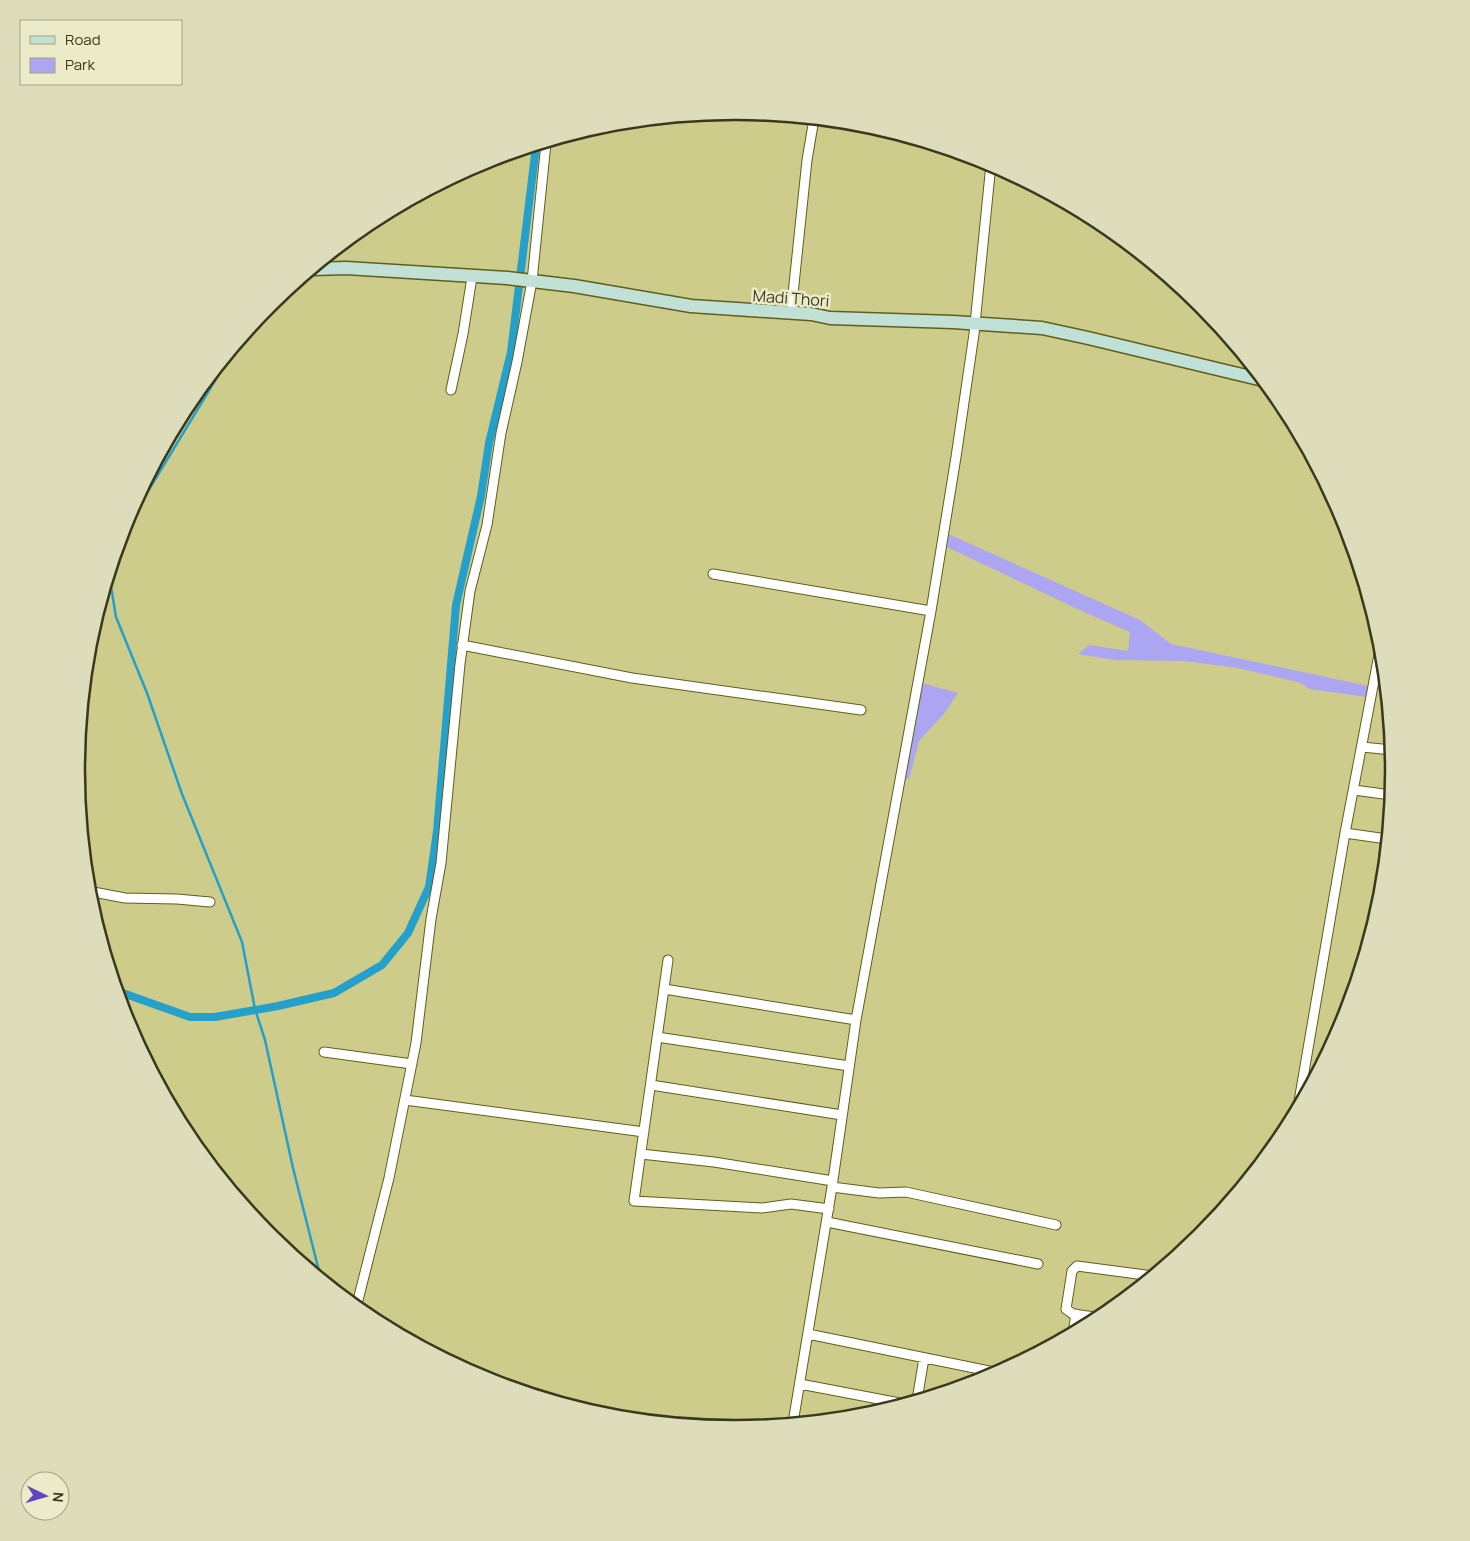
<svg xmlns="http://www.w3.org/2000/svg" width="1470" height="1541" font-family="Manrope,sans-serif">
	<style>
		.green { fill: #aca5f2 }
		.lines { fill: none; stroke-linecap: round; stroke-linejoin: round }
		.stream { stroke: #24a0cb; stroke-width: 2.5 }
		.canal { stroke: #24a0cb; stroke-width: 8 }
		.street-casing { stroke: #605e1c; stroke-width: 11 }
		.secondary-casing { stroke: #605e1c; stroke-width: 15 }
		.street { stroke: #fff; stroke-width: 9 }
		.secondary { stroke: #c1e1d7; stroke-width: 12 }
		.labels { text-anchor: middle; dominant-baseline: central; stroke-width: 5; stroke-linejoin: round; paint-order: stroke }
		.street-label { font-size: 16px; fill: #3a391e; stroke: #ebebca }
		.rim { fill: none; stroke: #3a391e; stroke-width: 2.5 }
	</style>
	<rect width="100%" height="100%" fill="#cdcc8a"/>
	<path class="green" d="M 948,534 L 1140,620 L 1171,644 L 1368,686 L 1367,697 L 1309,689 L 1301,683 L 1238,668 L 1184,661 L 1115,660 L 1078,654 L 1089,645 L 1128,651 L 1130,632 L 1086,613 L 947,547 Z
		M 922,683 L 958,693 L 944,714 L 919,741 L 909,779 L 904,779 Z"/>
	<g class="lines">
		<path class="stream" d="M 122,534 L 236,346
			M 109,574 L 116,617 L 147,693 L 182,794 L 242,942 L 255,1009 L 265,1040 L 293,1168 L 321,1279
			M 369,1318 L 383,1323 L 391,1330"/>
		<path class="canal" d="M 117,991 L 190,1017 L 215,1017 L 278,1006 L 334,993 L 382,965 L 408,933 L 429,887 L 437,831 L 456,605 L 481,496 L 489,443 L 511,352 L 536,146"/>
		<g class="street-casing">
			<path id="street" d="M 791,313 L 807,160 L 814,119
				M 451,390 L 463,334 L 472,277
				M 713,574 L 931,611
				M 462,645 L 632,678 L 861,710
				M 1362,747 L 1392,750
				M 1354,790 L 1391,795
				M 1345,833 L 1387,839
				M 88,891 L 125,898 L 177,899 L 210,902
				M 668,960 L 634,1201 L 762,1208 L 791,1204 L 829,1209
				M 664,989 L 856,1020
				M 657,1037 L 849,1066
				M 324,1052 L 412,1064
				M 651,1085 L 842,1115
				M 405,1100 L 644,1132
				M 1298,1107 L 1345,833 L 1381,644
				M 641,1154 L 714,1162 L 833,1181
				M 832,1187 L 879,1193 L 906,1192 L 1056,1225
				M 827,1222 L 1038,1264
				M 356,1308 L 389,1178 L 416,1043 L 431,919 L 441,863 L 460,664 L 470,591 L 487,525 L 501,433 L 517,362 L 532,281 L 546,143
				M 1102,1318 L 1073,1314 L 1066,1309 L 1072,1271 L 1077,1266 L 1153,1276
				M 1073,1333 L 1076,1314
				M 808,1334 L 999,1373
				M 800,1384 L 905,1404
				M 917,1400 L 924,1358
				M 793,1423 L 832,1187 L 856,1020 L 931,611 L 956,457 L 974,334 L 991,164"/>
		</g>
		<g class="secondary-casing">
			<path id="secondary" d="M 313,269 L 346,268 L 507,278 L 574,286 L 691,306 L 811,314 L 830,318 L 953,322 L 1042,328 L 1088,338 L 1263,380"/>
		</g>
		<use href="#street" class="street"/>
		<use href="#secondary" class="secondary"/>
	</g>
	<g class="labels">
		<g class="street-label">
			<text transform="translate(791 298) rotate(4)">Madi Thori</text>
		</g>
	</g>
	<path d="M0 0H1470V1541H0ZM85 770a650 650 0 1 1 1300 0a650 650 0 1 1-1300 0Z" fill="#ddddbc" fill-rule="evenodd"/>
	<path class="rim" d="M85 770a650 650 0 1 1 1300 0a650 650 0 1 1-1300 0Z"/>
	<rect x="20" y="20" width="162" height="65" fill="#ebebca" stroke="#a4a485"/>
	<rect x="30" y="36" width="25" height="8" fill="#c1e1d7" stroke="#a4a485"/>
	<text x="65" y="45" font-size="15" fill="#3a391e">Road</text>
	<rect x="30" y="58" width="25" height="15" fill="#aca5f2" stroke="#a4a485"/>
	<text x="65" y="70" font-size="15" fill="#3a391e">Park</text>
	<g transform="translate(45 1496) rotate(95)"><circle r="24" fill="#ebebca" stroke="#a4a485"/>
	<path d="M0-4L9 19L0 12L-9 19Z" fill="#5f46be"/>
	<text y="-8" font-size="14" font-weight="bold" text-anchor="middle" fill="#3a391e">N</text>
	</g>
</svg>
